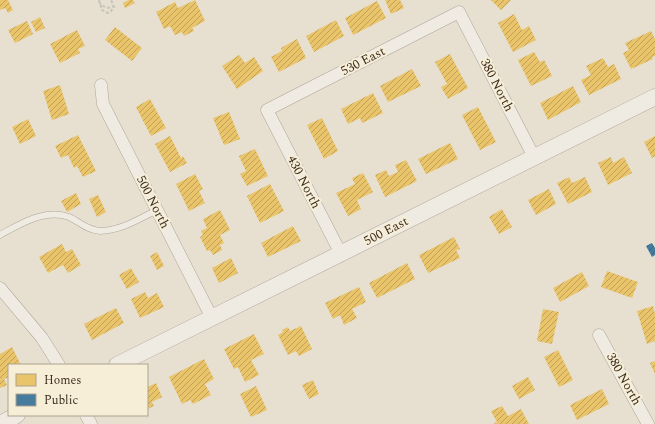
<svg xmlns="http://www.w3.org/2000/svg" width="655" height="424" font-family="Spectral,serif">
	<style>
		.homes { fill: url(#homes-hatch) }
		.public { fill: url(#public-hatch) }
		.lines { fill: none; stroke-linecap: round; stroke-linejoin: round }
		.service-casing { stroke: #ada599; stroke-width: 7 }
		.minor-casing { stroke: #ada599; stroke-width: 13 }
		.tertiary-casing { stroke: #ada599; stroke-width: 17 }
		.path { stroke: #c8c2b9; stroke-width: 2; stroke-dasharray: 3 2; stroke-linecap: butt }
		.service { stroke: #efebe3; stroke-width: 6 }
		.minor { stroke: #efebe3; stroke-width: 12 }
		.tertiary { stroke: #efebe3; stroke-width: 16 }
		.labels { text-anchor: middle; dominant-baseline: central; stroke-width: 4; stroke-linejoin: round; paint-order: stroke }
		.street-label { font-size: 13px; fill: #3d2e20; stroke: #f7eed8 }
	</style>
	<defs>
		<pattern id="homes-hatch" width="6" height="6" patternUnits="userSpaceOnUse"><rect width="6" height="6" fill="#e9c46a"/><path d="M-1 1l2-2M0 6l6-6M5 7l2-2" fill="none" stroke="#bea057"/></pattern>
		<pattern id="public-hatch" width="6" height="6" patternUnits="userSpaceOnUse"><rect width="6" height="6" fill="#457b9d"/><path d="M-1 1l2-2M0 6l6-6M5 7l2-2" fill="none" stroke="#3b6580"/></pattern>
	</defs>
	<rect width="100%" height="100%" fill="#e7e0d1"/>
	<path class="homes" d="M 0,0 L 8,0 L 13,10 L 8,13 L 5,8 L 0,10 Z
		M 129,0 L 133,0 L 135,3 L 125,8 L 123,3 Z
		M 195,0 L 205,21 L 192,28 L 194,31 L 184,36 L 182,32 L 175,35 L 170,26 L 164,29 L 156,12 L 175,2 L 178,8 Z
		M 385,0 L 400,0 L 404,8 L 391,14 Z
		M 491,0 L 511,0 L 501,10 Z
		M 377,1 L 386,18 L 353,35 L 345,18 Z
		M 514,14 L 522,30 L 529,26 L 536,40 L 513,52 L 498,23 Z
		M 40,17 L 45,28 L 36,32 L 31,22 Z
		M 336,20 L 344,36 L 314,52 L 306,36 Z
		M 27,21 L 33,34 L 15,43 L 8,30 Z
		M 115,27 L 142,48 L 132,61 L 105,40 Z
		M 77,30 L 85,46 L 78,49 L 80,53 L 60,63 L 50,44 Z
		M 651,31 L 655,39 L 655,56 L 652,57 L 653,59 L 631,69 L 623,53 L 629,50 L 625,43 Z
		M 297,39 L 306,58 L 279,72 L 271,57 L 282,51 L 281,48 Z
		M 534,52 L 540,62 L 544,60 L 552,76 L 531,86 L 518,60 Z
		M 450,54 L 468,88 L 448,99 L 441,87 L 447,84 L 435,62 Z
		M 239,55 L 245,63 L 254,57 L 263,71 L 237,89 L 222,66 Z
		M 603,58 L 608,67 L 614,64 L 621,79 L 589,95 L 581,80 L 591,75 L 586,66 Z
		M 412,69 L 421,86 L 388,102 L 380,86 Z
		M 60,85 L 69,114 L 52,120 L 43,91 Z
		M 573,86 L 581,102 L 548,120 L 540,103 Z
		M 373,93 L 383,113 L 362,123 L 360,118 L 348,124 L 341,109 Z
		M 150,99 L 166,128 L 151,136 L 136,107 Z
		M 478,107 L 496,142 L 480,150 L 462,115 Z
		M 229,112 L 240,139 L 224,145 L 213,118 Z
		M 322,118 L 338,151 L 324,159 L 307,125 Z
		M 28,119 L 36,136 L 20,144 L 12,127 Z
		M 78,135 L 96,171 L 83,177 L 77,166 L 74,168 L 68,155 L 61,158 L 55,146 Z
		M 170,136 L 181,158 L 183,156 L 187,163 L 170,172 L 155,144 Z
		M 655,136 L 655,156 L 652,158 L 644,142 Z
		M 450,143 L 458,159 L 426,174 L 418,159 Z
		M 255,149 L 268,176 L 247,186 L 240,174 L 246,171 L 239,156 Z
		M 611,157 L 613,163 L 624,157 L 632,173 L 608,185 L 598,163 Z
		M 406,160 L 417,181 L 385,197 L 375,175 L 386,170 L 389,176 L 398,172 L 395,165 Z
		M 363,173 L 373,192 L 357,200 L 361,209 L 348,216 L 336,193 L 355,184 L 352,178 Z
		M 195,174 L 203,189 L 199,191 L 205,203 L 189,211 L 176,184 Z
		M 569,177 L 572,183 L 585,177 L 592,192 L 568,204 L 557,183 Z
		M 270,184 L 284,211 L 260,223 L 247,196 Z
		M 549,189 L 556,204 L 536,215 L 528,200 Z
		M 76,193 L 81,204 L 67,212 L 61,201 Z
		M 98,195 L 106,212 L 97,217 L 89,199 Z
		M 502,209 L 512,227 L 499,234 L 489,217 Z
		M 220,210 L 230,230 L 220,235 L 224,243 L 220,245 L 222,250 L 213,255 L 210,250 L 207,251 L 200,237 L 203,235 L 201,231 L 207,228 L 203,219 Z
		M 293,226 L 301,241 L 268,257 L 261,243 Z
		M 454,237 L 460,249 L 456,250 L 460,258 L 428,273 L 419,255 Z
		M 62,244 L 66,252 L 72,249 L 81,265 L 68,273 L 63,265 L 48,273 L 39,257 Z
		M 157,252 L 164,266 L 157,270 L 150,256 Z
		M 231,258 L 238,273 L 219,283 L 212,268 Z
		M 407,263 L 415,279 L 377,298 L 369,283 Z
		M 131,268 L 139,282 L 127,289 L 119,275 Z
		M 607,271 L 638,282 L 632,298 L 601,287 Z
		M 582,272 L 589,286 L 560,302 L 553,288 Z
		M 359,287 L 366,302 L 352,309 L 357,318 L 344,325 L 340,315 L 333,319 L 325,303 Z
		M 145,292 L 148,298 L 157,293 L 164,307 L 140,318 L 131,299 Z
		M 653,306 L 655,314 L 655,341 L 647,344 L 637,311 Z
		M 116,308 L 124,323 L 92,340 L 84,324 Z
		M 543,309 L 559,312 L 552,344 L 537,341 Z
		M 301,326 L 312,349 L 299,356 L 296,351 L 288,355 L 278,335 L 283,332 L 282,330 L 288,327 L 290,331 Z
		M 254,334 L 264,354 L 251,360 L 259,375 L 245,382 L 238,367 L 234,369 L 224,349 Z
		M 12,347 L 21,365 L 9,365 L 9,377 L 4,379 L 7,385 L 0,388 L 0,354 Z
		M 558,350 L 573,380 L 559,387 L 544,357 Z
		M 204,359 L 214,379 L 205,384 L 211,395 L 193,404 L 190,400 L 182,404 L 169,377 Z
		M 655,361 L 655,374 L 650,363 Z
		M 528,377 L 535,390 L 519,399 L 512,386 Z
		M 313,380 L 319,394 L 309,399 L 302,385 Z
		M 156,383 L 162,397 L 152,402 L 154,406 L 147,409 L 147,387 Z
		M 256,386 L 267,410 L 251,417 L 240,394 Z
		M 602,389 L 609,404 L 577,420 L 570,405 Z
		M 502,406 L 508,416 L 521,409 L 529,424 L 495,424 L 494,423 L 497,422 L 491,411 Z"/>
	<path class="public" d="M 652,243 L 655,248 L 655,255 L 652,257 L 646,246 Z"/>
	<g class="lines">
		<g class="service-casing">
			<path id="service" d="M 0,235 C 20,224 46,208 69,217 C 80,222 87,230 100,231 C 120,231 139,219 157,210"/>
		</g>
		<g class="minor-casing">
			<path id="minor" d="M 101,85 L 103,104 L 212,318
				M 341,254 L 267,110 L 459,12 L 534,157
				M 0,288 L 42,338 L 59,365
				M 599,335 L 648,424
				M 86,415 L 91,424"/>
		</g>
		<g class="tertiary-casing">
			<path id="tertiary" d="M 117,365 L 655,97
				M 0,424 L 17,415"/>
		</g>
		<path class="path" d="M 99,0 L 102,10 L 108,13 L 111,11 L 114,7 L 111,0
			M 99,2 C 102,6 107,9 112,7 L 114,6"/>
		<use href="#service" class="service"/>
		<use href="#minor" class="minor"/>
		<use href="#tertiary" class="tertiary"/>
	</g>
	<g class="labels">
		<g class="street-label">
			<text transform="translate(363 61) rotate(-27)">530 East</text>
			<text transform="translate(497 85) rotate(63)">380 North</text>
			<text transform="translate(304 182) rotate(63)">430 North</text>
			<text transform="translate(153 202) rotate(63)">500 North</text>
			<text transform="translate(386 231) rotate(-27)">500 East</text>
			<text transform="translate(624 379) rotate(61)">380 North</text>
		</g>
	</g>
	<rect x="8" y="364" width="140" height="52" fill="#f7eed8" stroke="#ada18e"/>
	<rect x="16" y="374" width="20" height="12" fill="#e9c46a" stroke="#ada18e"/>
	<text x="44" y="384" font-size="12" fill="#3d2e20">Homes</text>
	<rect x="16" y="394" width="20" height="12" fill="#457b9d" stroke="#ada18e"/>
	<text x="44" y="404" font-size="12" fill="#3d2e20">Public</text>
</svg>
